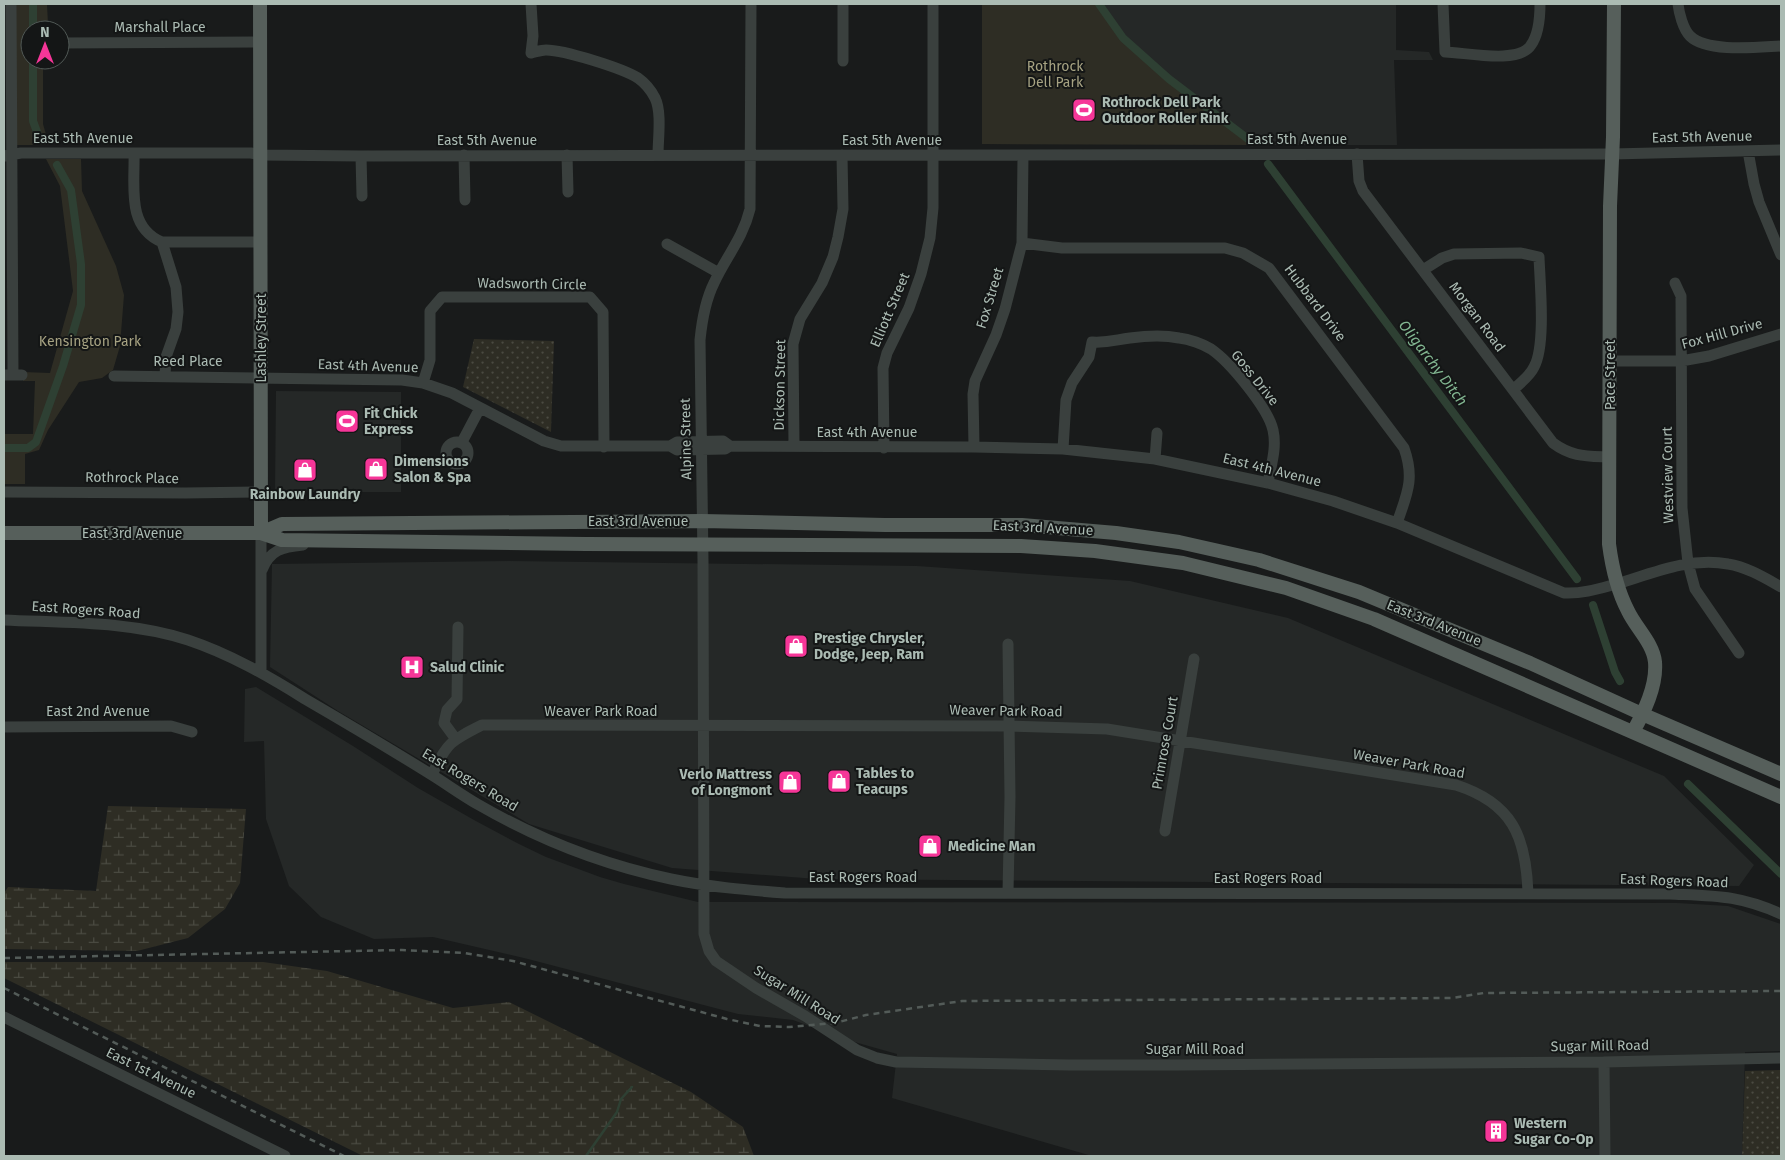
<svg xmlns="http://www.w3.org/2000/svg" width="1785" height="1160" font-family="'Fira Sans',sans-serif">
	<style>
		.built { fill: #252827 }
		.grass { fill: url(#grass-dots) }
		.wetland { fill: url(#wetland-marsh) }
		.park { fill: #2e2d24 }
		.lines { fill: none; stroke-linecap: round; stroke-linejoin: round }
		.stream { stroke: #2e4033; stroke-width: 2.5 }
		.canal { stroke: #2e4033; stroke-width: 8 }
		.minor { stroke: #3a403e; stroke-width: 11 }
		.major { stroke: #565f5b; stroke-width: 14 }
		.rail { stroke: #535b58; stroke-width: 2.5; stroke-dasharray: 6 5; stroke-linecap: butt }
		.labels { text-anchor: middle; dominant-baseline: central; stroke-width: 4; stroke-linejoin: round; paint-order: stroke }
		.street-label { font-size: 14px; fill: #abbbb3; stroke: #141616 }
		.park-label { font-size: 14px; fill: #a6a282; stroke: #141616 }
		.poi-label { font-size: 14px; font-weight: bold; fill: #abbbb3; stroke: #141616; text-anchor: start }
		.water-label { font-size: 15px; font-style: italic; fill: #82b691; stroke: #141616 }
	</style>
	<defs>
		<pattern id="grass-dots" width="8" height="8" patternUnits="userSpaceOnUse" patternTransform="scale(1.25)"><rect width="8" height="8" fill="#2e2d24"/><path d="M2 2h.1M6 6h.1" fill="none" stroke="#4a4a41" stroke-width="1.8" stroke-linecap="round"/></pattern>
		<pattern id="wetland-marsh" width="20" height="14" patternUnits="userSpaceOnUse" patternTransform="scale(1.25)"><rect width="20" height="14" fill="#2e2d24"/><path d="M1 5h8M5 5V1M11 12h8M15 12V8" fill="none" stroke="#4a4a41"/></pattern>
	</defs>
	<rect width="100%" height="100%" fill="#191b1b"/>
	<path class="built" d="M 1099,4 L 1396,4 L 1396,50 L 1429,52 L 1433,60 L 1394,60 L 1397,145 L 1253,145 L 1169,79 L 1123,38 Z
		M 276,391 L 401,392 L 401,492 L 275,492 Z
		M 509,561 L 917,566 L 1130,581 L 1288,618 L 1664,776 L 1754,865 L 1739,886 L 817,879 L 672,868 L 529,824 L 338,711 L 270,667 L 272,564 Z
		M 256,687 L 353,746 L 418,788 L 474,820 L 519,844 L 546,857 L 600,877 L 624,884 L 698,902 L 1677,903 L 1728,906 L 1781,924 L 1781,1051 L 1745,1052 L 1742,1156 L 1092,1156 L 892,1098 L 897,1054 L 844,1039 L 793,1020 L 738,1014 L 528,959 L 433,937 L 374,939 L 321,917 L 289,886 L 266,819 L 264,741 L 244,742 L 245,689 Z"/>
	<path class="grass" d="M 474,339 L 554,341 L 551,432 L 463,387 Z
		M 1781,1070 L 1781,1156 L 1742,1156 L 1745,1071 Z"/>
	<path class="wetland" d="M 108,806 L 246,809 L 240,883 L 225,909 L 188,938 L 137,951 L 4,949 L 4,893 L 8,887 L 96,891 Z
		M 4,962 L 263,962 L 327,971 L 453,1008 L 509,1002 L 691,1092 L 743,1127 L 754,1156 L 363,1156 L 4,978 Z"/>
	<path class="park" d="M 16,4 L 47,4 L 48,24 L 42,30 L 30,30 L 30,60 L 43,60 L 43,124 L 49,145 L 16,145 Z
		M 982,4 L 1099,4 L 1123,38 L 1169,79 L 1253,145 L 982,144 Z
		M 46,159 L 81,159 L 82,191 L 116,266 L 124,295 L 120,346 L 113,370 L 102,378 L 79,382 L 48,430 L 39,450 L 25,454 L 25,484 L 4,484 L 4,434 L 33,434 L 35,381 L 23,381 L 23,372 L 50,373 L 73,291 L 60,186 Z"/>
	<g class="lines">
		<path class="stream" d="M 586,1156 L 617,1112 L 621,1099 L 632,1087"/>
		<path class="canal" d="M 33,4 L 33,30
			M 1099,4 L 1123,38 L 1169,79 L 1252,142
			M 33,60 L 33,121 L 40,140
			M 1268,164 L 1577,579
			M 4,448 L 28,448 L 36,442 L 63,366 L 81,305 L 81,264 L 71,190 L 57,165
			M 1593,605 L 1615,672 L 1620,681
			M 1688,784 L 1781,874"/>
		<path class="minor" d="M 11,4 L 13,375
			M 531,4 L 533,36 L 531,53 C 536,52 541,50 546,50 C 564,50 622,68 638,78 C 645,83 651,90 655,98 C 662,112 658,139 658,155
			M 751,4 L 750,209 C 743,238 726,257 714,283 C 705,301 702,320 700,340 L 703,561 L 704,934 L 709,951 L 716,961 L 756,988 L 805,1016 L 857,1050 L 877,1058 L 896,1062 L 1069,1065 L 1178,1065 L 1604,1062 L 1781,1058
			M 843,4 L 843,61
			M 1443,4 L 1445,52 C 1464,52 1519,65 1531,45 C 1539,34 1540,17 1540,4
			M 1678,4 C 1679,13 1683,29 1690,36 C 1707,53 1759,47 1781,46
			M 60,43 L 260,42
			M 1748,151 L 1754,184 L 1759,202 L 1781,255
			M 134,153 C 135,186 126,227 162,242 L 176,287 L 178,312 L 176,329 L 166,357 L 165,376
			M 1357,154 L 1359,181 L 1363,191 L 1553,443 C 1572,457 1586,456 1609,457
			M 464,155 L 465,200
			M 567,155 L 568,192
			M 4,156 L 21,153 L 251,153 L 261,155 L 361,156 L 1612,154 L 1781,150
			M 361,156 L 362,196
			M 162,242 L 261,242
			M 1022,243 L 1062,248 L 1225,248 L 1243,253 L 1269,268 L 1404,448 C 1415,479 1407,494 1397,523
			M 667,244 L 719,273
			M 1423,270 L 1442,258 L 1454,254 L 1521,253 L 1539,257 C 1540,283 1546,346 1534,367 C 1530,376 1520,383 1513,390
			M 1675,283 L 1681,296 L 1682,508 L 1688,563 L 1695,589 L 1739,653
			M 1610,361 L 1681,361 L 1709,356 L 1781,334
			M 4,375 L 22,375
			M 114,376 L 402,380 L 423,383 L 452,393 L 544,441 L 561,446 L 670,446 L 677,442 L 723,441 L 730,446
			M 423,383 L 430,360 L 430,311 L 442,297 L 590,297 L 603,312 L 604,447
			M446 453a11 11 0 1 1 22 0a11 11 0 1 1-22 0Z
			M 462,442 L 480,408
			M 670,446 L 677,450 L 725,449 L 730,446 L 974,447 L 1063,449 L 1155,459 L 1268,483 L 1333,501 L 1397,523 L 1564,593 C 1584,594 1601,588 1620,583 C 1655,572 1691,557 1728,564 C 1747,567 1765,578 1781,587
			M 794,446 L 793,344 L 800,319 L 822,283 L 833,257 L 838,237 L 843,209 L 842,155
			M 974,447 L 973,394 L 975,381 L 996,335 L 1005,309 L 1022,243 L 1023,155
			M 884,448 L 883,368 L 887,353 L 909,308 L 921,274 L 930,238 L 933,208 L 933,4
			M 1063,449 L 1066,400 L 1072,383 L 1089,357 L 1092,342 C 1108,343 1115,340 1130,338 C 1145,336 1164,335 1179,338 C 1189,339 1203,344 1211,349 C 1230,362 1268,408 1273,430 C 1277,448 1271,465 1268,483
			M 1155,459 L 1157,433
			M 4,492 L 185,493 L 261,492
			M 262,570 C 270,550 282,547 303,545
			M 4,620 C 66,623 129,621 188,640 C 230,654 268,676 305,699 C 348,724 390,749 432,775 C 448,785 463,796 479,805 C 538,839 604,865 671,879 C 709,887 747,890 785,893 L 1670,894 C 1715,896 1739,895 1781,914
			M 261,672 L 261,533
			M 4,727 L 171,726 L 192,732
			M 455,738 L 444,723 L 447,710 L 457,699 L 458,627
			M 432,775 C 446,743 452,740 482,725 L 1010,726 L 1107,729 L 1456,785 C 1512,803 1526,836 1528,893
			M 1165,831 L 1194,659
			M 1008,892 L 1010,797 L 1008,644
			M 4,1017 L 285,1156
			M 1604,1062 L 1605,1156"/>
		<path class="major" d="M 260,4 L 261,533
			M 1614,4 L 1613,137 L 1610,206 L 1609,544 C 1612,567 1617,590 1628,611 C 1636,628 1653,643 1655,662 C 1657,686 1644,712 1633,732
			M 4,533 L 261,533 L 282,540 L 586,544 L 1021,546 L 1095,551 L 1183,563 L 1286,588 L 1374,619 L 1781,797
			M 261,533 L 282,524 L 702,521 L 885,525 L 1022,525 L 1116,533 L 1179,542 L 1259,560 L 1359,592 L 1530,663 L 1642,714 L 1781,774"/>
		<path class="rail" d="M 4,958 L 402,950 L 464,953 L 513,961 L 727,1019 L 760,1026 L 789,1027 L 835,1023 L 866,1015 L 962,1001 L 1452,998 L 1484,993 L 1781,991
			M 4,988 L 344,1156"/>
	</g>
	<defs>
		<g id="stadium-square" transform="scale(1.25)"><rect x="-9" y="-9" width="18" height="18" rx="4" fill="#f63698" stroke="#141616"/><path d="M0-5a6.5 5 0 1 0 0 10a6.5 5 0 1 0 0-10ZM-3.5-1.8h7v3.6h-7Z" fill="#fff"/></g>
		<g id="shop-square" transform="scale(1.25)"><rect x="-9" y="-9" width="18" height="18" rx="4" fill="#f63698" stroke="#141616"/><path d="M-5-2.5h2.3a2.7 3.5 0 0 1 5.4 0H5L5.5 6h-11ZM-1.5-2.5h3a1.5 2.3 0 0 0-3 0Z" fill="#fff"/></g>
		<g id="hospital-square" transform="scale(1.25)"><rect x="-9" y="-9" width="18" height="18" rx="4" fill="#f63698" stroke="#141616"/><path d="M-5-5h3v3.5h4V-5h3V5h-3V1.5h-4V5h-3Z" fill="#fff"/></g>
		<g id="building-square" transform="scale(1.25)"><rect x="-9" y="-9" width="18" height="18" rx="4" fill="#f63698" stroke="#141616"/><path d="M-4-6H4V6H1V3H-1V6H-4ZM-2.5-4.3h1.7v1.8h-1.7ZM.8-4.3h1.7v1.8H.8ZM-2.5-1h1.7V.8h-1.7ZM.8-1h1.7V.8H.8Z" fill="#fff"/></g>
	</defs>
	<g fill-rule="evenodd">
		<use href="#stadium-square" x="1084" y="110"/>
		<use href="#stadium-square" x="347" y="421"/>
		<use href="#shop-square" x="376" y="469"/>
		<use href="#shop-square" x="305" y="470"/>
		<use href="#shop-square" x="796" y="646"/>
		<use href="#hospital-square" x="412" y="667"/>
		<use href="#shop-square" x="839" y="781"/>
		<use href="#shop-square" x="790" y="782"/>
		<use href="#shop-square" x="930" y="846"/>
		<use href="#building-square" x="1496" y="1131"/>
	</g>
	<g class="labels">
		<g class="street-label">
			<text x="160" y="27">Marshall Place</text>
			<text transform="translate(1702 137) rotate(-1)">East 5th Avenue</text>
			<text x="83" y="138">East 5th Avenue</text>
			<text x="1297" y="139">East 5th Avenue</text>
			<text x="487" y="140">East 5th Avenue</text>
			<text x="892" y="140">East 5th Avenue</text>
			<text transform="translate(532 284) rotate(1)">Wadsworth Circle</text>
			<text transform="translate(990 298) rotate(-73)">Fox Street</text>
			<text transform="translate(1315 303) rotate(53)">Hubbard Drive</text>
			<text transform="translate(890 310) rotate(-67)">Elliott Street</text>
			<text transform="translate(1477 317) rotate(53)">Morgan Road</text>
			<text transform="translate(1722 334) rotate(-15)">Fox Hill Drive</text>
			<text transform="translate(261 338) rotate(-90)">Lashley Street</text>
			<text x="188" y="361">Reed Place</text>
			<text transform="translate(368 366) rotate(2)">East 4th Avenue</text>
			<text transform="translate(1610 375) rotate(-90)">Pace Street</text>
			<text transform="translate(1255 378) rotate(51)">Goss Drive</text>
			<text transform="translate(780 385) rotate(-89)">Dickson Street</text>
			<text x="867" y="432">East 4th Avenue</text>
			<text transform="translate(686 439) rotate(-91)">Alpine Street</text>
			<text transform="translate(1272 470) rotate(14)">East 4th Avenue</text>
			<text transform="translate(1668 475) rotate(-91)">Westview Court</text>
			<text transform="translate(132 478) rotate(1)">Rothrock Place</text>
			<text x="638" y="521">East 3rd Avenue</text>
			<text transform="translate(1043 528) rotate(3)">East 3rd Avenue</text>
			<text x="132" y="533">East 3rd Avenue</text>
			<text transform="translate(86 610) rotate(4)">East Rogers Road</text>
			<text transform="translate(1434 623) rotate(22)">East 3rd Avenue</text>
			<text x="98" y="711">East 2nd Avenue</text>
			<text x="601" y="711">Weaver Park Road</text>
			<text transform="translate(1006 711) rotate(1)">Weaver Park Road</text>
			<text transform="translate(1165 743) rotate(-80)">Primrose Court</text>
			<text transform="translate(1409 764) rotate(10)">Weaver Park Road</text>
			<text transform="translate(470 780) rotate(31)">East Rogers Road</text>
			<text x="863" y="877">East Rogers Road</text>
			<text x="1268" y="878">East Rogers Road</text>
			<text transform="translate(1674 881) rotate(2)">East Rogers Road</text>
			<text transform="translate(797 995) rotate(32)">Sugar Mill Road</text>
			<text transform="translate(1600 1046) rotate(-1)">Sugar Mill Road</text>
			<text x="1195" y="1049">Sugar Mill Road</text>
			<text transform="translate(151 1073) rotate(26)">East 1st Avenue</text>
		</g>
		<g class="park-label">
			<text x="1055" y="66">Rothrock<tspan x="1055" dy="16">Dell Park</tspan></text>
			<text x="90" y="341">Kensington Park</text>
		</g>
		<g class="poi-label">
			<text x="1102" y="102">Rothrock Dell Park<tspan x="1102" dy="16">Outdoor Roller Rink</tspan></text>
			<text x="364" y="413">Fit Chick<tspan x="364" dy="16">Express</tspan></text>
			<text x="394" y="461">Dimensions<tspan x="394" dy="16">Salon &amp; Spa</tspan></text>
			<text x="305" y="494" text-anchor="middle">Rainbow Laundry</text>
			<text x="814" y="638">Prestige Chrysler,<tspan x="814" dy="16">Dodge, Jeep, Ram</tspan></text>
			<text x="430" y="667">Salud Clinic</text>
			<text x="856" y="773">Tables to<tspan x="856" dy="16">Teacups</tspan></text>
			<text x="772" y="774" text-anchor="end">Verlo Mattress<tspan x="772" dy="16">of Longmont</tspan></text>
			<text x="948" y="846">Medicine Man</text>
			<text x="1514" y="1123">Western<tspan x="1514" dy="16">Sugar Co-Op</tspan></text>
		</g>
		<g class="water-label">
			<text transform="translate(1433 363) rotate(53)">Oligarchy Ditch</text>
		</g>
	</g>
	<rect width="1785" height="1160" fill="none" stroke="#abbbb3" stroke-width="10"/>
	<g transform="translate(45 45)"><circle r="24" fill="#141616" stroke="#505855"/>
	<path d="M0-4L9 19L0 12L-9 19Z" fill="#f63698"/>
	<text y="-8" font-size="14" font-weight="bold" text-anchor="middle" fill="#abbbb3">N</text>
	</g>
</svg>
